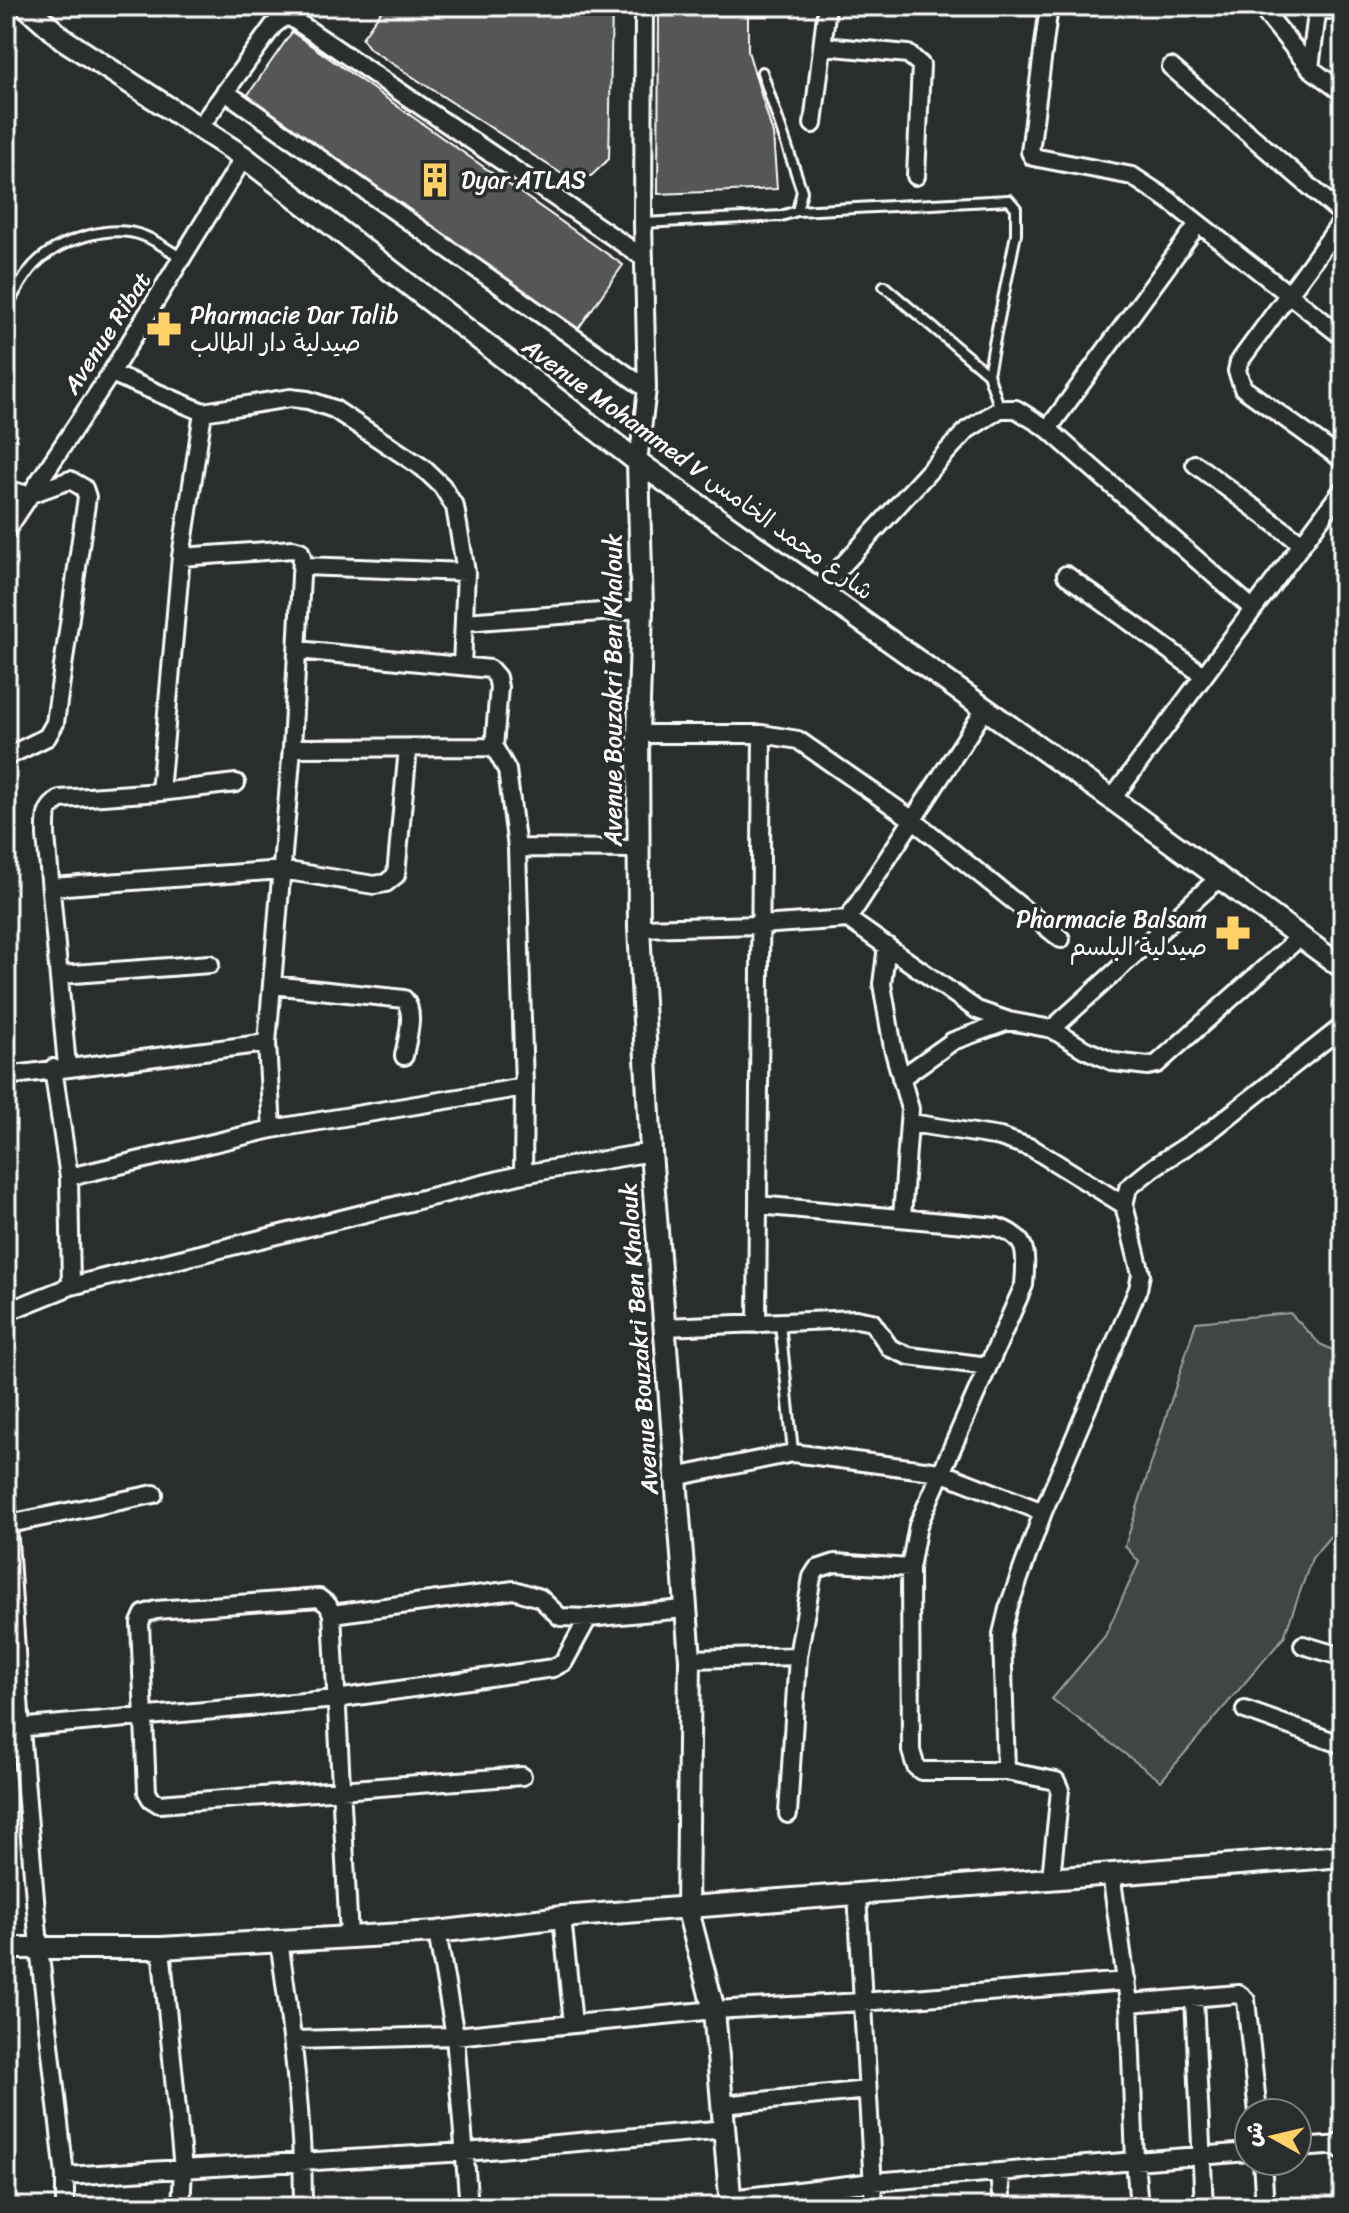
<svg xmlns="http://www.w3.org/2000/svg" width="1349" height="2213" font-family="Sriracha,'Playpen Sans Arabic',sans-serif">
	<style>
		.green { fill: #414445; stroke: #a0a2a2; stroke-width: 2 }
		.building { fill: #555758; stroke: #fff; stroke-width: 2 }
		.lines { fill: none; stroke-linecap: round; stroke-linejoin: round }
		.service-casing { stroke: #fff; stroke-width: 14 }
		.minor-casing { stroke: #fff; stroke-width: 22 }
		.tertiary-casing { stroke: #fff; stroke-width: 26 }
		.secondary-casing { stroke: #fff; stroke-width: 30 }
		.service { stroke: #2a2d2e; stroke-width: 8 }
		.minor { stroke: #2a2d2e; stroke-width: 16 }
		.tertiary { stroke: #2a2d2e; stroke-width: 20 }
		.secondary { stroke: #2a2d2e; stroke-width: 24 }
		.labels { text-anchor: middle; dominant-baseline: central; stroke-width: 7; stroke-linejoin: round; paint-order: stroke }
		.poi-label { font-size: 24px; fill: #fff; stroke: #2a2d2e; text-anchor: start }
		.street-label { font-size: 24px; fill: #fff; stroke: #2a2d2e }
	</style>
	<rect width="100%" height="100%" fill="#2a2d2e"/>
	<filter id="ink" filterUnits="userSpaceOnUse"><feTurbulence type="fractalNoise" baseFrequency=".0125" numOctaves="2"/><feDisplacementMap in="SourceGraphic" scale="16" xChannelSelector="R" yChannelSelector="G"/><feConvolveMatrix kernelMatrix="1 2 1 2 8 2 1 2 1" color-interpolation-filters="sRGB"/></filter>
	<g filter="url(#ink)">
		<path class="green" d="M 1290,1313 L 1320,1344 L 1343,1355 L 1343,1521 L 1312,1558 L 1284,1637 L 1161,1781 L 1052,1699 L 1105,1636 L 1139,1562 L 1125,1546 L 1196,1322 Z"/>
		<path class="building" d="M 385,6 L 612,6 L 609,159 L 591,176 L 562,174 L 370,49 L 362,38 Z
			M 659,6 L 748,6 L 748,51 L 773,134 L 777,189 L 658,194 Z
			M 292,32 L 623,265 L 578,329 L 247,96 Z"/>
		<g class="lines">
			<g class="service-casing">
				<path id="service" d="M 797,211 L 1009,200 L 1016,208 L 1016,234 L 988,374
					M 643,223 L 781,216 L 797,211 L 802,191 L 762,72
					M 884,286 L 988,374 L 1000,409
					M 6,307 C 15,294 23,277 34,265 C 58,240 110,223 144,236 C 157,241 170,251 182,258
					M 780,1323 L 793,1452"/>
			</g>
			<g class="minor-casing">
				<path id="minor" d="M 1049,6 L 1030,152 L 1033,157 L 1132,176 L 1170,201 L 1343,337
					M 1261,7 L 1310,68 L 1343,93
					M 1317,8 L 1343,12
					M 824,46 L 908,54 L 921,65 L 916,176
					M 1171,67 L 1343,215
					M 1310,68 L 1318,6
					M 227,93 L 647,389
					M 813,124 L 827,6
					M 199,128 L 273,26 L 283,18 L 290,17 L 644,258
					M 1343,220 L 1239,362 L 1237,371 L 1243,388 L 1343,460
					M 203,412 L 290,398 L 308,400 L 334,409 L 423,468 L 442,486 L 455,507 L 466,572 L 462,666
					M 1048,429 L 1198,224
					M 638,462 L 647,389 L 643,223 L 644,6
					M 1195,464 L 1301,543
					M 6,489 L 28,495 L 70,480 L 84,488 L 87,497 L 55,723 L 47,737 L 6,757
					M 6,531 L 111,373 L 244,157
					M 303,566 L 466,572
					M 1066,575 L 1203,675
					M 818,592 L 967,430 L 1000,409 L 1016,409 L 1048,429 L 1253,609
					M 464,622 L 642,609
					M 298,650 L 490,669 L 497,677 L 499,687 L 494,747
					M 638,734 L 762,734 L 798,740 L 913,820 L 1061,939
					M 292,748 L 494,747 L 507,770 L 517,848 L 524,1087 L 523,1174
					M 160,792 L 181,557
					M 1112,799 L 1343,489
					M 517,848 L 639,849
					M 52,887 L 282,870 L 374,885 L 386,883 L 396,875 L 408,748
					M 848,919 L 985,709
					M 639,928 L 760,925 L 848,919 L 977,1010 L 1009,1021 L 1052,1029 L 1084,1049 L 1114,1062 L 1148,1066 L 1157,1064 L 1301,936
					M 887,946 L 882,984 L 893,1048 L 910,1109 L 902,1217
					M 60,975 L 210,964
					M 272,985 L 404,999 C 416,1013 407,1038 404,1056
					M 1052,1029 L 1219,878
					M 267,1043 L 272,1129
					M 67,1066 L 46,836 C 46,819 44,809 60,799 L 160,792 L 236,783
					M 53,1068 L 69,1177 L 71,1286
					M 6,1076 L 267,1043 L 292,748 L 302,557 L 300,551 L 293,549 L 181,557 L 203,412 L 111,373
					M 901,1078 L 953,1041 L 1009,1021
					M 911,1123 L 1000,1137 L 1032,1148 L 1124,1205
					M 69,1177 L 272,1129 L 524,1087
					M 758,1205 L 997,1227 C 1030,1238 1026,1255 1024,1285 L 918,1525 L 910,1568 L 911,1751 L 916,1767 L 921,1771 L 1006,1771 L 1056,1781 L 1060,1790 L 1051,1878
					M 6,1312 L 71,1286 L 523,1174 L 651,1152
					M 757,1324 L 762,734
					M 665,1327 L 856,1319 L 872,1322 L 890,1348 L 909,1356 L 988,1366
					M 675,1477 L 793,1453 L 940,1472 L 1043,1512
					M 6,1493 L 21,1730 L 39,1947 L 65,2176 L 65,2207
					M 9,1524 L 154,1494
					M 332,1614 L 514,1590 L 540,1598 L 560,1617 L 588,1618 L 684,1609
					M 1303,1645 L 1343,1657
					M 690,1659 L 798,1656
					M 1245,1710 L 1343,1745
					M 6,1729 L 336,1699 L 553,1668 L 564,1662 L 588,1618
					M 1006,1771 L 1002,1634 L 1008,1609 L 1043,1512 L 1138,1289 L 1141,1274 L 1124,1205 L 1128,1188 L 1154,1167 L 1211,1130 L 1343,1026
					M 788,1814 L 798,1656 L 812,1577 L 817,1569 L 835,1563 L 910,1568
					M 1111,1873 L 1129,2003 L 1135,2161 L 1139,2207
					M 857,1893 L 874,2207
					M 562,1917 L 573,2023
					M 437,1932 L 455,2036 L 469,2207
					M 349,1937 L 332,1614 L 328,1605 L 319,1598 L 156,1610 L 144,1614 L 140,1623 L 147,1792 L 151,1799 L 159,1804 L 522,1776
					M 279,1941 C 292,2029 303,2118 303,2207
					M 161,1948 L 183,2169 L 181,2207
					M 1194,1998 L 1204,2207
					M 1129,2003 L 1239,1994 L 1246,2000 L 1258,2113
					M 293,2040 L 455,2036 L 714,2010 L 862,2002 L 1127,1981
					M 723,2105 L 867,2090
					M 1297,2148 L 1343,2145
					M 1262,2161 L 1265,2207
					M 999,2172 L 1002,2207
					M 65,2176 L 466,2152 L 726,2129
					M 730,2199 L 873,2182 L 1249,2152"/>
			</g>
			<g class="tertiary-casing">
				<path id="tertiary" d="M 26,6 L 63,39 L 244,157 L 638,462 L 1112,799 L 1343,968
					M 638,462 L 642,609 L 638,734 L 639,928 L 651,1152 L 690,1659 L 687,1907 L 714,2010 L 731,2207
					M 6,1948 L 161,1948 L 437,1932 L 562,1917 L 1343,1856"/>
			</g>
			<g class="secondary-casing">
				<path id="secondary" d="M 1343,2144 L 1343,2146"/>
			</g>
			<use href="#service" class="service"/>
			<use href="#minor" class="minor"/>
			<use href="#tertiary" class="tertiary"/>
			<use href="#secondary" class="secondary"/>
		</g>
	</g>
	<defs>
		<g id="building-bare" transform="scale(2.76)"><path d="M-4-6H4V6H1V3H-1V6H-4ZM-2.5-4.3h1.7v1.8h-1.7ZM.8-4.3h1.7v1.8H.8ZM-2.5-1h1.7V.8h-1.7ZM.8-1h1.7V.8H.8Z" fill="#ffd166" stroke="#2a2d2e" stroke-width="2.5" paint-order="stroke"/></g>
		<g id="pharmacy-bare" transform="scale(2.76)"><path d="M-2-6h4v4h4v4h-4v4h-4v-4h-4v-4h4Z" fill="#ffd166" stroke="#2a2d2e" stroke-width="2.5" paint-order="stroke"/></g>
	</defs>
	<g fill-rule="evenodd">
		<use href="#building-bare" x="435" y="180"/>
		<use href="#pharmacy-bare" x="164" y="329"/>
		<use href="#pharmacy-bare" x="1233" y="933"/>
	</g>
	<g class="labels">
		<g class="poi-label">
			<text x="461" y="180">Dyar ATLAS</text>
			<text x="190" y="315">Pharmacie Dar Talib<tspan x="190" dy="28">صيدلية دار الطالب</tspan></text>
			<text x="1207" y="919" text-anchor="end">Pharmacie Balsam<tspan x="1207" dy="28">صيدلية البلسم</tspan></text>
		</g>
		<g class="street-label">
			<text transform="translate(107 333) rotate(-57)">Avenue Ribat</text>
			<text transform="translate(698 469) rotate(36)">Avenue Mohammed V شارع محمد الخامس</text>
			<text transform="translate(613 690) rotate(-90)">Avenue Bouzakri Ben Khalouk</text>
			<text transform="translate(639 1339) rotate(-94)">Avenue Bouzakri Ben Khalouk</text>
		</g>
	</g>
	<rect width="1349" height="2213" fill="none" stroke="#2a2d2e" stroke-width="32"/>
	<rect x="16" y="16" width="1317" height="2181" fill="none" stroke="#fff" stroke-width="3" filter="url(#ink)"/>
	<g transform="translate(1273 2137) rotate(278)"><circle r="38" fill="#2a2d2e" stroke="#7f8182" stroke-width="2"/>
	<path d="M0-6L14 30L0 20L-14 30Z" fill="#ffd166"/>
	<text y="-12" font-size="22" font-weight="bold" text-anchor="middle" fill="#ffffff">ش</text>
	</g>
</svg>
